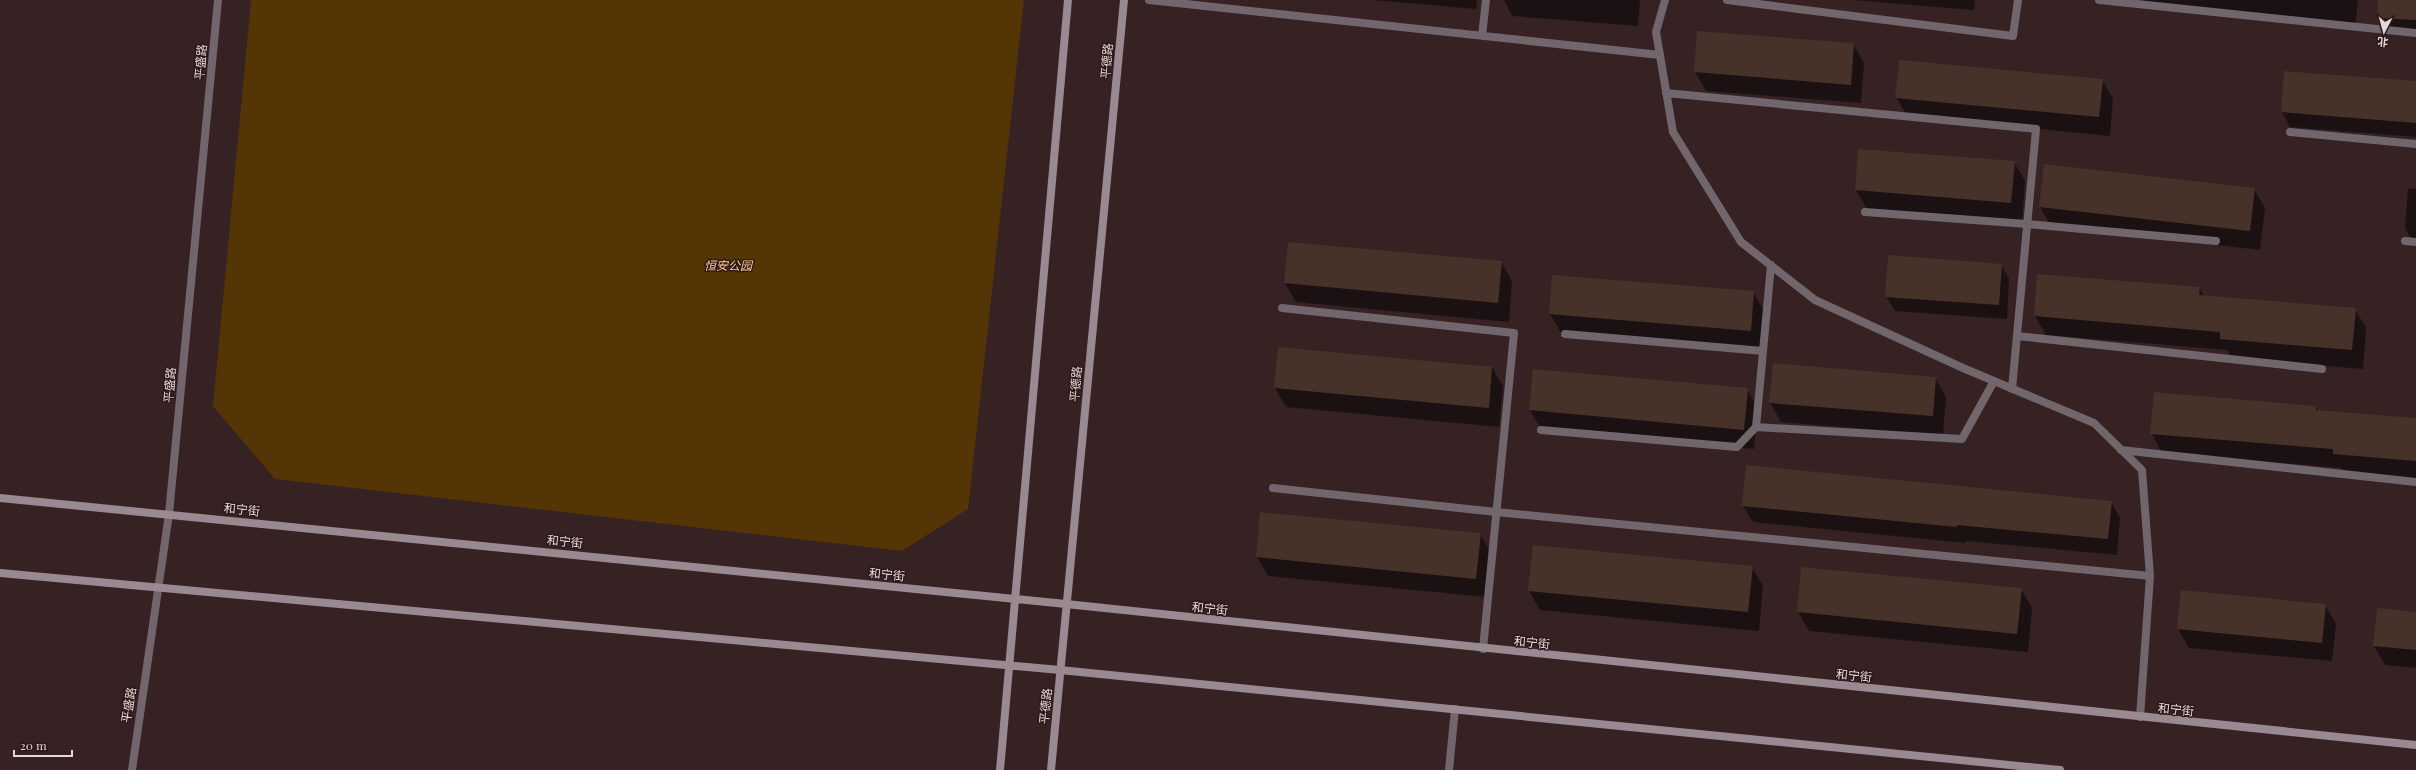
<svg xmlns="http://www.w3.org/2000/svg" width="2416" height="770" font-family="'Playfair Display','Noto Sans SC',serif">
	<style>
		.green { fill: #533506 }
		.shadow { fill: #0007 }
		.building { fill: #47322a }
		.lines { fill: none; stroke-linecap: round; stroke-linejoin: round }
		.lane { stroke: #70666b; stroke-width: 8 }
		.street { stroke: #70666b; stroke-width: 8 }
		.secondary { stroke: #998991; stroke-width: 8 }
		.labels { text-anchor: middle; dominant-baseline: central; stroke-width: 3; stroke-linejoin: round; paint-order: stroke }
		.street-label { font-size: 12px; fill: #e5d6d7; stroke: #2c181a }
		.park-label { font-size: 12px; font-style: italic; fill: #ffcc8f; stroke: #2c181a }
	</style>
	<rect width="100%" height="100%" fill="#362123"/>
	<path class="green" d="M 251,0 L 1024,0 L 968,509 L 902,551 L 275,479 L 213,406 Z"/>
	<path class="shadow" d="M 1372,0 L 1477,0 L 1476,9 Z
		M 1504,0 L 1640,0 L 1638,26 L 1512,16 Z
		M 1854,0 L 1975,0 L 1974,10 Z
		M 2096,0 L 2358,0 L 2355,29 L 2098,4 Z
		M 2379,0 L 2416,0 L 2416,34 L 2386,32 L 2378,17 Z
		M 1853,44 L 1864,63 L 1861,103 L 1706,91 L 1695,72 Z
		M 2285,72 L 2416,83 L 2416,137 L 2290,127 L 2282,112 Z
		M 2102,80 L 2113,99 L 2110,136 L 1907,116 L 1896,97 Z
		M 1859,150 L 2014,162 L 2025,181 L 2022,222 L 1867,209 L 1856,190 Z
		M 2408,188 L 2416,189 L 2416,243 L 2413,243 L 2405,228 Z
		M 2254,189 L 2265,208 L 2260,250 L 2051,226 L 2040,207 Z
		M 1288,243 L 1501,262 L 1512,281 L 1509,322 L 1296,302 L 1285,283 Z
		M 2001,265 L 2009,279 L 2007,319 L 1895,311 L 1886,296 Z
		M 1553,276 L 1753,292 L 1764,311 L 1761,350 L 1561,333 L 1550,314 Z
		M 2199,288 L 2204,296 L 2355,309 L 2366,328 L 2363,369 L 2232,358 L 2227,350 L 2046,335 L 2035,316 Z
		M 1492,367 L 1503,386 L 1499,427 L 1286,407 L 1275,388 Z
		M 1534,370 L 1747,389 L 1758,408 L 1754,449 L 1541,429 L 1530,410 Z
		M 1935,378 L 1946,397 L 1943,435 L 1781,422 L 1770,403 Z
		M 2155,393 L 2316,406 L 2318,411 L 2416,419 L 2416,479 L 2345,473 L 2342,468 L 2162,453 L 2152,434 Z
		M 2111,502 L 2120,518 L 2117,555 L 1966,541 L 1966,543 L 1753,522 L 1743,506 Z
		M 1261,513 L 1480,534 L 1491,553 L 1487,597 L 1268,576 L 1257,557 Z
		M 1752,567 L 1763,586 L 1759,631 L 1540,610 L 1529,591 Z
		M 1802,568 L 2021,589 L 2032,608 L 2028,652 L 1809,631 L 1798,612 Z
		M 2325,605 L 2336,624 L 2332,661 L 2189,648 L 2178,629 Z
		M 2416,613 L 2416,668 L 2385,665 L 2374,646 Z"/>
	<path class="building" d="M 2378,0 L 2416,0 L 2416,20 L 2377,18 Z
		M 1697,31 L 1854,43 L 1851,85 L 1694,72 Z
		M 1899,60 L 2103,79 L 2099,117 L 1895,98 Z
		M 2284,71 L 2416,81 L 2416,123 L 2281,112 Z
		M 1858,149 L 2015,161 L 2011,203 L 1855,190 Z
		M 2044,164 L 2255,188 L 2250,231 L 2039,207 Z
		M 1288,242 L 1502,261 L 1498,303 L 1284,283 Z
		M 1888,255 L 2002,264 L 1999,305 L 1885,297 Z
		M 2037,274 L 2200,287 L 2199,295 L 2356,308 L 2352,350 L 2220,339 L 2220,332 L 2034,316 Z
		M 1552,275 L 1754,291 L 1751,331 L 1549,314 Z
		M 1278,347 L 1492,367 L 1489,408 L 1274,388 Z
		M 1773,363 L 1936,377 L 1933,416 L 1769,403 Z
		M 1533,369 L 1748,388 L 1744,430 L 1529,410 Z
		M 2154,392 L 2316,406 L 2316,410 L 2416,418 L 2416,461 L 2333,454 L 2333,449 L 2150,434 Z
		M 1746,465 L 2112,501 L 2108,539 L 1957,525 L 1957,527 L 1742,506 Z
		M 1260,512 L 1481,533 L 1476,579 L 1256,557 Z
		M 1533,545 L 1753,566 L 1748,612 L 1528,591 Z
		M 1801,567 L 2022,588 L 2017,634 L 1797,612 Z
		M 2181,590 L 2326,604 L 2322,643 L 2177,629 Z
		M 2377,608 L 2416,612 L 2416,650 L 2373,646 Z"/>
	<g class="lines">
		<path class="lane" d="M 1149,0 L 1660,55
			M 1665,0 L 1656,32 L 1673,132 L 1741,242 L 1815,300 L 1963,368 L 2094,423 L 2142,470 L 2150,576 L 2140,717
			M 1727,0 L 2013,36 L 2018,0
			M 2099,0 L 2416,33
			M 1482,36 L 1486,0
			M 1666,93 L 2036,129 L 2012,389
			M 2290,132 L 2416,144
			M 1865,212 L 2027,224 L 2216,241
			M 2405,241 L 2416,242
			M 1282,308 L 1514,333 L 1483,649
			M 1565,334 L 1763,351
			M 2017,336 L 2322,369
			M 1756,427 L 1771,265
			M 1541,430 L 1737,447 L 1756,427 L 1962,439 L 1994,381
			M 2121,450 L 2416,482
			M 1273,488 L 1496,512 L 2150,576
			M 1449,770 L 1455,709"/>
		<path class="street" d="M 132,770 L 169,514 L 218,0"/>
		<path class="secondary" d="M 0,498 L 1066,604 L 2416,745
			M 0,573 L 1060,670 L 2060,770
			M 1000,770 L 1068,0
			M 1051,770 L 1124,0"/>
	</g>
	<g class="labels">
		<g class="street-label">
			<text transform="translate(1106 61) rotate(-85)">平德路</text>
			<text transform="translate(200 62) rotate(-85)">平盛路</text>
			<text transform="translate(1075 384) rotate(-85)">平德路</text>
			<text transform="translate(169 385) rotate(-85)">平盛路</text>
			<text transform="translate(242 509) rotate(6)">和宁街</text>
			<text transform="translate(565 541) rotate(6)">和宁街</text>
			<text transform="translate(887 574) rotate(6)">和宁街</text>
			<text transform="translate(1210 608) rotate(6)">和宁街</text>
			<text transform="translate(1532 642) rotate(6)">和宁街</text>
			<text transform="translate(1854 675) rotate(6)">和宁街</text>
			<text transform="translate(128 705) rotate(-81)">平盛路</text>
			<text transform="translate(1045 706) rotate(-84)">平德路</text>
			<text transform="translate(2176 709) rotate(6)">和宁街</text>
		</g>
		<g class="park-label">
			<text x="728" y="265">恒安公园</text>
		</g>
	</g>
	<g transform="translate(2384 32) rotate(186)" stroke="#2c181a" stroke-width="3" paint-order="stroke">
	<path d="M0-3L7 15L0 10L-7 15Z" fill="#e5d6d7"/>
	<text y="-6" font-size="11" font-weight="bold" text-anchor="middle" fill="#e5d6d7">北</text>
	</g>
	<path d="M14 750v6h58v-6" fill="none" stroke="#e5d6d7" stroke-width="2"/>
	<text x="20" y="750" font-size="12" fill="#e5d6d7" stroke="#2c181a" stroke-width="3" paint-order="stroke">20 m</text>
</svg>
